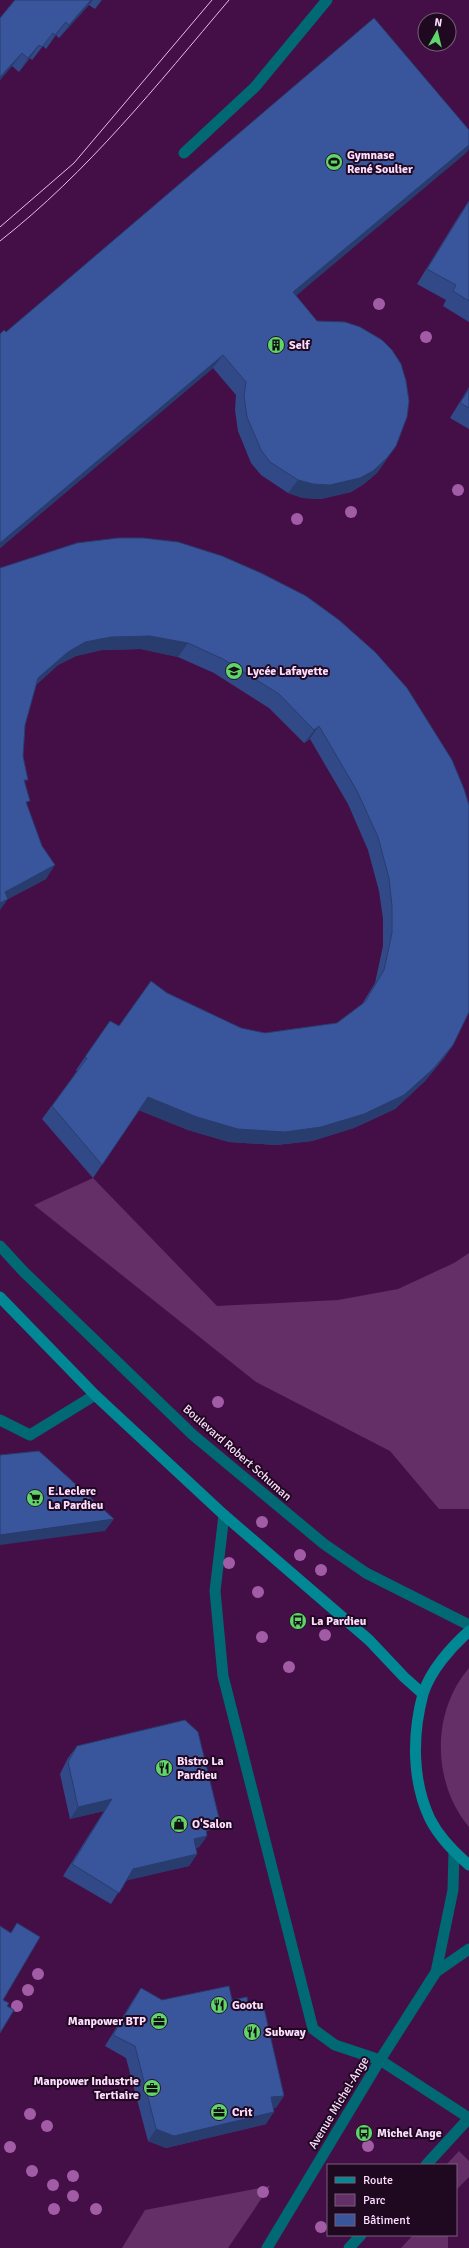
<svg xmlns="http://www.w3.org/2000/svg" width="469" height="2248" font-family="Signika,sans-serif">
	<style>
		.green { fill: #642e67 }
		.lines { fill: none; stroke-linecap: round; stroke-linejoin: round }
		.service { stroke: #016973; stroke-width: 11 }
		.minor { stroke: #016973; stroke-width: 11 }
		.secondary { stroke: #008994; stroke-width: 11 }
		.tram { stroke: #e2bfe3; stroke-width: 1 }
		.tree { fill: #a25ca6 }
		.wall { fill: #314a87 }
		.shaded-wall { fill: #283c6e }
		.building { fill: #39569d; stroke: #283c6e }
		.labels { text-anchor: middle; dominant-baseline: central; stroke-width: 4; stroke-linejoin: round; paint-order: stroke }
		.poi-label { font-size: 12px; font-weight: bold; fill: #fedeff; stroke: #1f0920; text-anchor: start }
		.street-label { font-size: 12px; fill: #fedeff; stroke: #1f0920 }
	</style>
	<rect width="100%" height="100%" fill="#440f47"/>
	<path class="green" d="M 93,1178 L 217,1306 L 338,1300 L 398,1289 L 454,1263 L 469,1253 L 469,1509 L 439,1509 L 390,1451 L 256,1382 L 34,1205 Z
		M 469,1668 L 469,1827 C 432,1783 431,1712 469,1668 Z
		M 459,2151 L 469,2161 L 469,2177 L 456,2190 L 456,2165 L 446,2165 Z
		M 270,2186 L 228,2248 L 122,2248 L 145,2210 Z
		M 413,2235 L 448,2235 L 448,2248 L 401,2248 Z"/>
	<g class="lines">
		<path class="service" d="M 184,153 L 255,87 L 327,0
			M 0,1246 L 23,1271 L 193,1435 L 324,1544 L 366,1573 L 469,1625
			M 0,1420 L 30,1435 L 95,1395
			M 224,1515 L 215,1591 L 223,1676 L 313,2029 L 335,2045 L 380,2060 L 469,2118
			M 426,2165 L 469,2118
			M 349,2248 L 361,2235"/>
		<path class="minor" d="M 436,1972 L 469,1949
			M 267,2248 L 380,2060 L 436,1972 L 453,1890 L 454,1852"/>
		<path class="secondary" d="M 0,1297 L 95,1395 L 224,1515 L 369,1640 L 404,1677 L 423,1694
			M 469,1631 C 451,1647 430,1671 423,1694 C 412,1735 412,1781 430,1819 C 439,1837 455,1853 469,1865"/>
		<path class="tram" d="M 0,227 L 74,163 L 212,0
			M 0,241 C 88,172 157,85 229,0"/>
	</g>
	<g class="tree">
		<circle cx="379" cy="304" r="6"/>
		<circle cx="426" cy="337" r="6"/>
		<circle cx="458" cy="490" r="6"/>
		<circle cx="351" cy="512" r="6"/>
		<circle cx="297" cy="519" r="6"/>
		<circle cx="218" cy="1402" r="6"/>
		<circle cx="262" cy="1522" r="6"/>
		<circle cx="300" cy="1555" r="6"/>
		<circle cx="229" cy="1563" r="6"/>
		<circle cx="321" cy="1570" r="6"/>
		<circle cx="258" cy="1592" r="6"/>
		<circle cx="325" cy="1635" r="6"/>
		<circle cx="262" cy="1637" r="6"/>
		<circle cx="289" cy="1667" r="6"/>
		<circle cx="38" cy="1974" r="6"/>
		<circle cx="28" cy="1990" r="6"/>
		<circle cx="17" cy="2006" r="6"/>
		<circle cx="30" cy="2114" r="6"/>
		<circle cx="47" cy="2126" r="6"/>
		<circle cx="368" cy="2146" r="6"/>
		<circle cx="10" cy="2147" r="6"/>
		<circle cx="32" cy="2171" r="6"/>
		<circle cx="73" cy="2176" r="6"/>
		<circle cx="53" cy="2185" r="6"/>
		<circle cx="263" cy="2192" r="6"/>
		<circle cx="73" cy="2196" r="6"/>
		<circle cx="54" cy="2209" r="6"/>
		<circle cx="96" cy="2209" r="6"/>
		<circle cx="321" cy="2227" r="6"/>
	</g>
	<path class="wall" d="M 15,0 L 102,0 L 95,9 L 89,5 L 59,38 L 56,35 L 46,49 L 43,46 L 32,60 L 30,58 L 19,72 L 12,66 L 0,80 L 0,18 Z
		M 467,152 L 296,295 L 378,472 L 364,484 L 351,492 L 321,499 L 303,498 L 288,493 L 261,475 L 251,463 L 238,431 L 235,410 L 236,395 L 213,368 L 0,548 L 0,334 Z
		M 469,201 L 469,322 L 443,306 L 446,300 L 417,284 L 460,214 Z
		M 469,387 L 469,429 L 450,418 Z
		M 0,568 L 306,596 L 453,1045 L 444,1058 L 425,1081 L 395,1109 L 354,1128 L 312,1141 L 276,1145 L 229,1142 L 188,1130 L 139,1110 L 93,1178 L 42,1119 L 77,1071 L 76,1070 L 110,1021 L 119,1026 L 167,993 L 241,1028 L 265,1033 L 337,1023 L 362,1004 L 375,983 L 383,946 L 383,919 L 379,891 L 368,850 L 348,804 L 310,739 L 304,743 L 269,708 L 214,673 L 178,657 L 141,649 L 102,650 L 76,656 L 58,665 L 36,685 L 25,725 L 23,756 L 27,804 L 46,879 L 8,899 Z
		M 77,1746 L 210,1830 L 206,1831 L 207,1836 L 199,1847 L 196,1848 L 197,1854 L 189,1866 L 126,1880 L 111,1904 L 63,1876 L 104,1811 L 70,1819 L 60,1774 L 68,1758 Z
		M 141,1988 L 162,2000 L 232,2000 L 249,2011 L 276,2108 L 274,2108 L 266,2124 L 166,2148 L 148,2141 L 126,2058 L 105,2046 L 133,2000 Z"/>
	<path class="shaded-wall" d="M 91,0 L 93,0 L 89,5 L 59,38 L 69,25 Z
		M 101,0 L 102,0 L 95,9 Z
		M 66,22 L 56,35 L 46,49 L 55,35 Z
		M 39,45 L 30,58 L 19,72 L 28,58 Z
		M 22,53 L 12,66 L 0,80 L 0,77 Z
		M 469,145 L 469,149 L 467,152 L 284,306 L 293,292 Z
		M 223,355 L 213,368 L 0,548 L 0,543 Z
		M 396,446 L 378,472 L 364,484 L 351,492 L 321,499 L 303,498 L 288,493 L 298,480 Z
		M 150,636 L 188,643 L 178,657 L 141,649 L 102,650 L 76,656 L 58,665 L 28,691 L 38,678 L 68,652 L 85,642 L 111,637 Z
		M 319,726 L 310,739 L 304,743 L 314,730 Z
		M 55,865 L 46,879 L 0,903 L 5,892 Z
		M 8,899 L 0,910 L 0,903 Z
		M 453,1045 L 444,1058 L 425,1081 L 395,1109 L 354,1128 L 312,1141 L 276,1145 L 229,1142 L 188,1130 L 138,1110 L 148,1097 Z
		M 114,1519 L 105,1531 L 0,1545 L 0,1535 Z
		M 112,1799 L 104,1811 L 70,1819 L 78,1807 Z
		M 219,1818 L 210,1830 L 196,1833 L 205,1822 Z
		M 207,1836 L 199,1847 L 186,1851 L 194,1839 Z
		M 197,1854 L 189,1866 L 125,1881 L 133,1869 Z
		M 284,2096 L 276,2108 L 263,2109 L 271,2097 Z
		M 274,2112 L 266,2124 L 166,2148 L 148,2141 L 156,2129 Z"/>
	<path class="building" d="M 15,0 L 91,0 L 69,25 L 66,22 L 55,35 L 53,33 L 42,47 L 39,45 L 28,58 L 22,53 L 0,77 L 0,18 Z
		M 374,18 L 469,130 L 469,145 L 293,292 L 317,321 L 345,322 L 360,327 L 382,340 L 392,350 L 401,364 L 406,381 L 409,401 L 407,417 L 396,446 L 387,458 L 373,471 L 360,478 L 330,485 L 313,484 L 298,480 L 270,462 L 261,450 L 247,417 L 244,396 L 246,382 L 223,355 L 0,543 L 0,334 L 4,330 L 6,332 Z
		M 469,201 L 469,301 L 453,291 L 456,285 L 427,269 Z
		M 469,389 L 469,408 L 460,403 Z
		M 118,538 L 143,538 L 178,542 L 222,556 L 261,573 L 306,596 L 339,620 L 375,652 L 407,688 L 452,760 L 464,789 L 469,805 L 469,1012 L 453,1045 L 434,1068 L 404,1095 L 364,1114 L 321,1127 L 285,1132 L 238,1129 L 197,1117 L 148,1097 L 102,1165 L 52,1106 L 87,1058 L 85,1057 L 110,1021 L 119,1026 L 151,981 L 167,993 L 241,1028 L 265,1033 L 337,1023 L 365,1002 L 384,970 L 392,933 L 392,906 L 389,878 L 378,837 L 357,791 L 319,726 L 314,730 L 279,694 L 223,659 L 188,643 L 150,636 L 111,637 L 85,642 L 68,652 L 38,678 L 25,725 L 23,756 L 28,780 L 24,780 L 30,801 L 26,802 L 42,846 L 55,865 L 5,892 L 8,899 L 0,903 L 0,568 L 77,543 Z
		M 39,1451 L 114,1519 L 0,1535 L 0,1455 Z
		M 185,1720 L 198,1732 L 219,1818 L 205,1822 L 207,1836 L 194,1839 L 197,1854 L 133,1869 L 119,1893 L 72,1864 L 112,1799 L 78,1807 L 68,1762 L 77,1746 Z
		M 17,1923 L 40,1937 L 3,2000 L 9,2003 L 7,2006 L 14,2010 L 0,2033 L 0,1926 L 11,1933 Z
		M 229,1986 L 232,2000 L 247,1997 L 249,2011 L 264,2008 L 284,2096 L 271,2097 L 274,2112 L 174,2136 L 156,2129 L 135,2046 L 113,2035 L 141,1988 L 162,2000 Z"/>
	<defs>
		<g id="stadium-disc" transform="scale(0.9)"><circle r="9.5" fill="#60d56a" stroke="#1f0920"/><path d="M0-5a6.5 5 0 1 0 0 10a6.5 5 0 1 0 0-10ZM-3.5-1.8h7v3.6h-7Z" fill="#111"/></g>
		<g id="building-disc" transform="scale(0.9)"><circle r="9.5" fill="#60d56a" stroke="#1f0920"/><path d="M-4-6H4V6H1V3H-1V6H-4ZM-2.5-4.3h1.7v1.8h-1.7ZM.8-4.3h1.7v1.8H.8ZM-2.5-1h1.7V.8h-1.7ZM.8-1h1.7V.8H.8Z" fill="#111"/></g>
		<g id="school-disc" transform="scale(0.9)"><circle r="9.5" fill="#60d56a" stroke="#1f0920"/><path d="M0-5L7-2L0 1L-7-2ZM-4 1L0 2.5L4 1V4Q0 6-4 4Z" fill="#111"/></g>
		<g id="supermarket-disc" transform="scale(0.9)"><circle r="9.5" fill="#60d56a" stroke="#1f0920"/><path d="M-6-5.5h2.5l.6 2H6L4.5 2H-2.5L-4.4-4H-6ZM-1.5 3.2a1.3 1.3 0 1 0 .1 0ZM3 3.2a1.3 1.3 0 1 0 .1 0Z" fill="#111"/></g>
		<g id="bus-disc" transform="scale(0.9)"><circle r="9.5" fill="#60d56a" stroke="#1f0920"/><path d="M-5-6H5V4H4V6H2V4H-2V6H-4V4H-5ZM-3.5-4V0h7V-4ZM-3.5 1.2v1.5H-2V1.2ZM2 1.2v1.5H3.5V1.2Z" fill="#111"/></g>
		<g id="restaurant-disc" transform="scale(0.9)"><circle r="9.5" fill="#60d56a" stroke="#1f0920"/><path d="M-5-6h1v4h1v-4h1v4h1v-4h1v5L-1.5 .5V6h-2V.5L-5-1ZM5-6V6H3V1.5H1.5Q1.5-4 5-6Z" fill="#111"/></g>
		<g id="shop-disc" transform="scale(0.9)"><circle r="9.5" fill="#60d56a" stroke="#1f0920"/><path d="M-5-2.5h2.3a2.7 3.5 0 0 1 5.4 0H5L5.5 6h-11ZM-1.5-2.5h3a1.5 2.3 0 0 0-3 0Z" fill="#111"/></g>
		<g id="office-disc" transform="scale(0.9)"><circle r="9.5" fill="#60d56a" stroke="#1f0920"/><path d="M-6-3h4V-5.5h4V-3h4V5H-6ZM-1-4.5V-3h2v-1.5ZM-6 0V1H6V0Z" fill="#111"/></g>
	</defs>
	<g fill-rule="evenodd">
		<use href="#stadium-disc" x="334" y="162"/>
		<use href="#building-disc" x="276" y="345"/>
		<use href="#school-disc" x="234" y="671"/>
		<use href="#supermarket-disc" x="35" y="1498"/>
		<use href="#bus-disc" x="298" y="1621"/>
		<use href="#restaurant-disc" x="164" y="1768"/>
		<use href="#shop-disc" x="179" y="1824"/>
		<use href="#restaurant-disc" x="219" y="2005"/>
		<use href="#office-disc" x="159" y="2021"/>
		<use href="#restaurant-disc" x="252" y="2032"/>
		<use href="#office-disc" x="152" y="2088"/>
		<use href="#office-disc" x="219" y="2112"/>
		<use href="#bus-disc" x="364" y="2133"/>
	</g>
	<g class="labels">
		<g class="poi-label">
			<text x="347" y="155">Gymnase<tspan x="347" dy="14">René Soulier</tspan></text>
			<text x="289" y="345">Self</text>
			<text x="247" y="671">Lycée Lafayette</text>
			<text x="48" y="1491">E.Leclerc<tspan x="48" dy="14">La Pardieu</tspan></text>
			<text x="311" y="1621">La Pardieu</text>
			<text x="177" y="1761">Bistro La<tspan x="177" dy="14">Pardieu</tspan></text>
			<text x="192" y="1824">O'Salon</text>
			<text x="232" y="2005">Gootu</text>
			<text x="146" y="2021" text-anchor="end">Manpower BTP</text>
			<text x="265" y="2032">Subway</text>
			<text x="139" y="2081" text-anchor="end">Manpower Industrie<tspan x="139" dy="14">Tertiaire</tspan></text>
			<text x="232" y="2112">Crit</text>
			<text x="377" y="2133">Michel Ange</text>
		</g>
		<g class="street-label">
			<text transform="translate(237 1453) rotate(41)">Boulevard Robert Schuman</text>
			<text transform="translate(339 2103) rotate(-59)">Avenue Michel-Ange</text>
		</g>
	</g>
	<rect x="327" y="2164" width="130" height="72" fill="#1f0920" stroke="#785e79"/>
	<rect x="335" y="2177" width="20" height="6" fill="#008994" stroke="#785e79"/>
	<text x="363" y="2184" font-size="12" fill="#fedeff">Route</text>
	<rect x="335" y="2194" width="20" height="12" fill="#642e67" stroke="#785e79"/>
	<text x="363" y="2204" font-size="12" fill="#fedeff">Parc</text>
	<rect x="335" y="2214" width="20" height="12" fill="#39569d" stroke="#785e79"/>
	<text x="363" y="2224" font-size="12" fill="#fedeff">Bâtiment</text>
	<g transform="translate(437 32) rotate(8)"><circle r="19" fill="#1f0920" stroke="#785e79"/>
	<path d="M0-3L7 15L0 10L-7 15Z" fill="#60d56a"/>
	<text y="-6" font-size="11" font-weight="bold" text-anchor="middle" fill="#fedeff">N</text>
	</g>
</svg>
